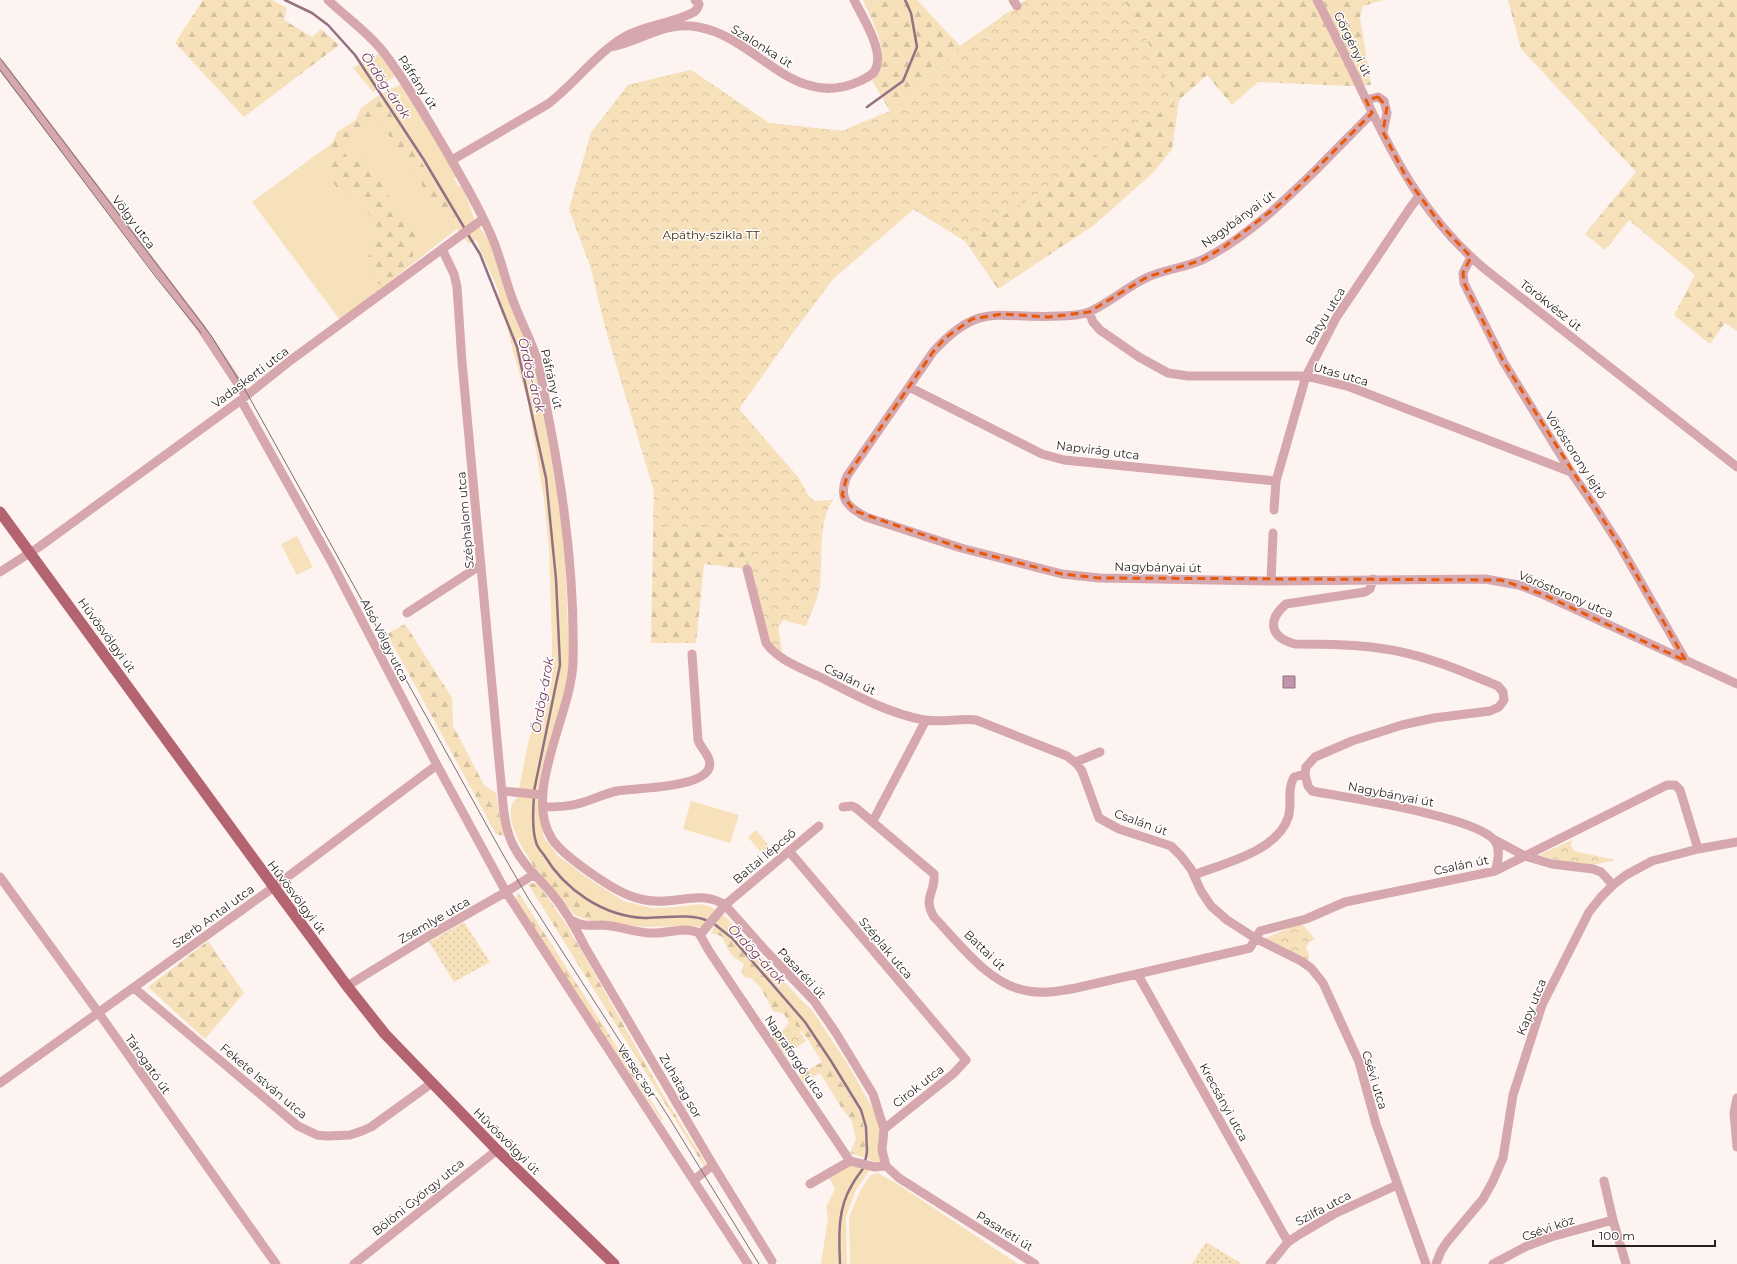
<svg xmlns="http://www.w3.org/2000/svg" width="1737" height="1264" font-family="Montserrat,sans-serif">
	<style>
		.grass { fill: #f6e1bb }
		.forest { fill: url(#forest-firs) }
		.park { fill: url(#park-crowns) }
		.garden { fill: url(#garden-dots) }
		.water { fill: #c294ad; stroke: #947182 }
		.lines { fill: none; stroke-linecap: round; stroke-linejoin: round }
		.stream { stroke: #947182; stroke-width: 2.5 }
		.minor { stroke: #d6a7ad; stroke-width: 9 }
		.major { stroke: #b46371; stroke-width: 11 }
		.tram { stroke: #7a706e; stroke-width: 1 }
		.marked { fill: none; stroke: #e8590c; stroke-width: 3; stroke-dasharray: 8 5; stroke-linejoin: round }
		.labels { text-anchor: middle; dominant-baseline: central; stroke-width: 3; stroke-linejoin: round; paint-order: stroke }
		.street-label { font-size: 12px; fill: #281f1d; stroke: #fff }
		.park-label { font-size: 12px; fill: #402e0a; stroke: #fff }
		.water-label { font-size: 13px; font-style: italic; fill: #763b5e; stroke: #fff }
	</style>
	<defs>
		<pattern id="forest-firs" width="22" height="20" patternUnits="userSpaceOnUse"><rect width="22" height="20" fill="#f6e1bb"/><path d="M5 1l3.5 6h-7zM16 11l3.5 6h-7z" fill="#d3c1a0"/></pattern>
		<pattern id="park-crowns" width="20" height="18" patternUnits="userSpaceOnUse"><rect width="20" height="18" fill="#f6e1bb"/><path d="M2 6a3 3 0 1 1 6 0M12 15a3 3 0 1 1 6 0" fill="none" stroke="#d3c1a0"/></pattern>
		<pattern id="garden-dots" width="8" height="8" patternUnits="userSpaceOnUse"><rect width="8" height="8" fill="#f6e1bb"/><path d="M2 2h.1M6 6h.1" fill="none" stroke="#d3c1a0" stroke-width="1.8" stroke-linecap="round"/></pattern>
	</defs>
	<rect width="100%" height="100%" fill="#fdf3f0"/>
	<path class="grass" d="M 379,53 L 395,76 L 373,92 L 353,68 Z
		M 401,84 L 439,144 L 457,177 L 454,178 L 458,186 L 462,186 L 473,214 L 474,220 L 487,237 L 496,255 L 534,360 L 558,491 L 564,543 L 570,667 L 566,692 L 550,738 L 542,769 L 537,800 L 544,838 L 558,856 L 592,881 L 624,901 L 651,908 L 674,907 L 700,904 L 711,907 L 716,910 L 702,927 L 690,926 L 646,927 L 607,923 L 607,920 L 592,916 L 589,903 L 558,880 L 538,851 L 525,852 C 517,840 502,809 517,798 L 530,735 L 543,710 L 552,681 L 552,641 L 549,549 L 544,499 L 528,402 L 513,351 L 507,326 L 498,304 L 499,292 L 476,240 L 469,244 L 457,229 L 454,214 L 379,95 Z
		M 376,111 L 453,232 L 340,320 L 252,202 Z
		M 297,536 L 313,567 L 297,575 L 281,544 Z
		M 691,801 L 739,815 L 730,843 L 683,829 Z
		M 756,830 L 772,849 L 764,856 L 748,837 Z
		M 722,915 L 728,919 L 801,1000 L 812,1010 L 847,1063 L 873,1109 L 879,1123 L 881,1161 L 878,1163 L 862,1157 L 866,1142 L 861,1113 L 845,1089 L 820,1047 L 807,1028 L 722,928 L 716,924 Z
		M 850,1163 L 871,1168 L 856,1190 L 846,1217 L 847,1264 L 821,1264 L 828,1218 L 826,1207 L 835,1189 L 829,1177 Z
		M 878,1173 L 896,1183 L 1018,1264 L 850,1264 L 849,1217 L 860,1191 L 871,1175 Z"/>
	<path class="forest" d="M 203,0 L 272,0 L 287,8 L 284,20 L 312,37 L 321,29 L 339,45 L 244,117 L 175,43 Z
		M 863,0 L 917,0 L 960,46 L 1026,0 L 1384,0 L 1363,6 L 1360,17 L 1371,85 L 1351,86 L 1258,82 L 1232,105 L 1207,75 L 1179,100 L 1172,149 L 1154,172 L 1094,225 L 998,289 L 965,241 L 914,209 L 833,279 L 794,331 L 705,362 L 751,436 L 769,445 L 798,477 L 808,496 L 818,503 L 833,500 C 817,519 823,561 820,585 C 818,599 811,613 806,626 L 783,620 L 778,628 L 782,652 L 747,569 L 704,564 L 696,643 L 651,643 L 654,491 L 606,330 L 591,268 L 569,209 L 591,133 L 628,85 L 691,70 L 769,123 L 842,131 L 890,111 L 872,80 C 895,58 873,24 863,0 Z
		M 1508,0 L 1737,0 L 1737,331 L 1725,323 L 1710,344 L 1674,315 L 1695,275 L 1629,220 L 1605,250 L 1585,234 L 1636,172 L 1521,49 Z
		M 379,95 L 454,214 L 457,229 L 453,232 L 378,119 L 339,144 L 351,163 L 364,155 L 388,192 L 390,209 L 407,228 L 415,227 L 420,232 L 421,237 L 413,243 L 413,263 L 383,286 L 374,281 L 365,262 L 378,240 L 377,227 L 355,191 L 342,193 L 333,183 L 328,154 L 337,132 L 356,120 L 361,108 Z
		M 405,624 L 452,698 L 453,726 L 484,785 L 496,793 L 500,818 L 505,836 L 496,834 L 387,634 Z
		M 538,851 L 558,880 L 589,903 L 592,916 L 607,920 L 607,923 L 588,920 L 575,915 L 536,870 L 525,852 Z
		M 532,883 L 539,885 L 568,927 L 662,1093 L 706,1164 L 704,1166 L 528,884 Z
		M 518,892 L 663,1119 L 661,1120 L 515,901 Z
		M 716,924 L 722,928 L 807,1028 L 820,1047 L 845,1089 L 861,1113 L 866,1142 L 862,1157 L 850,1153 L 856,1139 L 852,1121 L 841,1107 L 820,1073 L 803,1082 L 799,1075 L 822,1062 L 807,1038 L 800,1030 L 784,1042 L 778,1050 L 772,1043 L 773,1033 L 782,1031 L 789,1023 L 784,1014 L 773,1011 L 761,988 L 751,978 L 746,978 L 741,971 L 744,964 L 732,956 L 721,936 L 711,933 Z
		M 208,941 L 244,993 L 205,1039 L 148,987 Z"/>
	<path class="park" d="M 1026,0 L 1125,0 L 1179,100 L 965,241 L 913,209 L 833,279 L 794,331 L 739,409 L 798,477 L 810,498 L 815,501 L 833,500 C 819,517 821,563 820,585 L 806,626 L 783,620 L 778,628 L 782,652 L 771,644 L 747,569 L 744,552 L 723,535 L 708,527 L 653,527 L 654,491 L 606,330 L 591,268 L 569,209 L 591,133 L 628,85 L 691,70 L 769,123 L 842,131 L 891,111 L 960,47 Z
		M 1572,840 L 1571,846 L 1574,851 L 1615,860 L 1593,865 L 1560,861 L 1539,855 Z
		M 1301,923 L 1315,939 L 1309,942 L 1306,948 L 1309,955 L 1308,963 L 1269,943 L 1266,938 Z
		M 795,1024 L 806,1041 L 785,1055 L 774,1039 Z"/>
	<path class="garden" d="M 464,922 L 490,962 L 454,982 L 429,942 Z
		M 1206,1242 L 1242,1264 L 1192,1264 Z"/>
	<path class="water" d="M 1283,676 L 1295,676 L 1295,688 L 1283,688 Z"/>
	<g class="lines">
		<path class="stream" d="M 285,0 L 312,13 L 328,25 L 355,55 L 424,160 L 465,229
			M 867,107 L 903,81 L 917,47 L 911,13 L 905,0
			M 467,233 L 480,254 L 517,347 L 546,478 L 556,579 L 560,665 L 534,791
			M 534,796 C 533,809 532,830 536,842 C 537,847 541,851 544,855 C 565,890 603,916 644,918 C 663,918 692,913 708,921
			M 713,923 L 732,938 L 805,1022 L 831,1061 L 861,1110 L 866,1127 L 867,1152 L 865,1162
			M 840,1264 C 839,1237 837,1209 852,1185 C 855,1179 860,1173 864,1167"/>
		<path class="minor" d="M 328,0 C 345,16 366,31 381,49 C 402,75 418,104 435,132 C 455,166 475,199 491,235 C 501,257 505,281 514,303 C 521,322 531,340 537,359 C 543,381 545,403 550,425 C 565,503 575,582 573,662 C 572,713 522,793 552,839 C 563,856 609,887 628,895 C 636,898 646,901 655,901 C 679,903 702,890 725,905 L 767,952 L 814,1001 L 836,1033 L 873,1094 L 884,1129 L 882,1150 L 886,1166 L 899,1178 L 1035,1264
			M 1013,0 L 1017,6
			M 1317,0 C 1332,29 1347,58 1360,87 C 1393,157 1425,220 1486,270 L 1737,467
			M 610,47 C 641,42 664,20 698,27 C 757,37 794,112 860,81 C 866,78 874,75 876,68 C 884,50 862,16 854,0
			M 0,64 L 201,328 L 246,396
			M 1366,100 L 1378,97 L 1384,101 L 1387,113 L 1383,132
			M 1372,113 C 1354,132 1335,150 1317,169 C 1282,203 1247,237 1204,259 C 1186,268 1164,269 1146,278 C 1127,287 1109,303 1089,312 C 1080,315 1069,316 1059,316 C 999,320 981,299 933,352 L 847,476 C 838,498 846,506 866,517 L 961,548 L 1062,574 L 1099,578 L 1271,581 L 1485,579 L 1519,585 L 1542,594 L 1737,684
			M 452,160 L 548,104 C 574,84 597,53 624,37 C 647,24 672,24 694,12 L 697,9 L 699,4 L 695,0
			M 442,249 L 454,274 L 457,287 L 462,362 L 500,772 C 503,796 502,825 514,847 C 523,864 536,876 549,890 C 564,908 575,926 585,947 L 713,1165 L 772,1261
			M 1471,257 L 1463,273 L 1464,283 L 1503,361 L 1571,472 L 1595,507 L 1620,546 L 1686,661
			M 1089,312 L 1093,322 L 1100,330 L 1139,357 L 1168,373 L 1188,376 L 1306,376 L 1350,387 L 1571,472
			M 909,387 L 1042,454 L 1064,460 L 1276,481
			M 241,400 L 331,561 L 437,765 L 506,892 L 748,1264
			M 1274,510 L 1276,481 L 1306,376 L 1336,318 L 1410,208 L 1419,196
			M 747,569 L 766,643 C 778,660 801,668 820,677 C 853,694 887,713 924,720 C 939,723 960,718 976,720 L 1067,756 L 1077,764 L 1082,771 L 1099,818 L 1119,829 L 1171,846 L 1181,856 L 1191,869 L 1201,891 L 1211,906 L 1227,920 L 1255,938 L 1301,961 L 1311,968 L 1323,983 L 1359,1062 L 1376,1124 L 1426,1264
			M 0,572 L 39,547 L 241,400 L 291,360 L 483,219
			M 1373,579 L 1370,589 L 1365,592 L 1286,604 C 1266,621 1271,638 1295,644 C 1322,644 1351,644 1378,648 C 1420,653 1460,670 1498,686 L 1503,692 L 1504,700 L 1499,707 L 1490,711 L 1434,718 L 1402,725 L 1352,741 L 1315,757 L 1306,767 L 1305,774 L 1308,786 L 1312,791 L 1317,792 C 1350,798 1478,817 1495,841 C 1501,850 1498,862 1495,871
			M 1271,581 L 1273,533
			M 407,613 L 481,565
			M 1076,762 L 1100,752
			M 502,791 L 543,795
			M 543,807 C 554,807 566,807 577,804 C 590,801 603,794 617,791 C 636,788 702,788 709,768 C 713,758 701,749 698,740 L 692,654
			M 843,807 L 852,806 L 856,808 L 934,874 C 936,893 922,897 934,917 C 959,943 990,986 1028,991 C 1044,994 1060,991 1076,988 L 1250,948 L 1260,931 L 1306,919 L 1345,902 L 1495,871 L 1667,785 L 1675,785 L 1680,790 L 1698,849
			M 873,821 L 926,720
			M 1495,840 L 1525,856 L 1552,864 L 1593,869 L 1601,872 L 1613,885
			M 789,851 L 966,1060 L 953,1074 L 884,1129
			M 1194,875 C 1224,863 1276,852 1288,818 C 1293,803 1286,792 1294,777 L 1305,774
			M 0,877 L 98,1012 L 276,1264
			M 573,921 C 582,927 593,925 603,925 C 621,926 638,934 656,933 C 669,933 686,926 699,933 L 709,951 L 850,1161 L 875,1167 L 886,1166
			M 700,935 L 725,905 L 819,826
			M 1138,975 L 1288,1242
			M 347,986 L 432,934 L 506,892 L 533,875
			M 134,988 L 298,1126 L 317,1135 L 327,1136 L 350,1135 L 362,1131 L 371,1127 L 432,1083
			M 0,1083 L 274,887 L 437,765
			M 1737,1098 L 1734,1113 L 1737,1147
			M 694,1180 L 713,1165
			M 1604,1181 L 1613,1220 L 1626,1264
			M 810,1184 L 850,1161
			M 354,1264 L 497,1150
			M 1270,1264 L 1288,1242 L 1300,1234 L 1334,1214 L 1397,1185
			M 1436,1264 L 1441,1251 L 1447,1242 L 1483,1199 L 1493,1181 L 1503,1158 L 1513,1095 L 1542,1005 L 1589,912 L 1601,897 L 1613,885 L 1626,875 L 1652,861 L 1698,849 L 1737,842
			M 1493,1264 L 1527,1246 L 1551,1237 L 1613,1220"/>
		<path class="major" d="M 0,512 L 274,887 L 347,986 L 385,1034 L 497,1150 L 614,1264"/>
		<path class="tram" d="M 0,58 L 212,337 L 248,395 L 501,851 L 528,898 L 668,1116 L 759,1264
			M 0,70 L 155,276 L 201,333"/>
	</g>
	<path class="marked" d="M 1378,97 L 1387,107 L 1383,132 L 1406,177 L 1441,225 L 1471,257 L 1463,273 L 1464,283 L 1503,361 L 1620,546 L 1686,661 L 1542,594 L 1501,580 L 1099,578 L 1062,574 L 961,548 L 855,511 L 842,495 L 847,476 L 933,352 L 945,338 L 972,319 L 1002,314 L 1049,317 L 1089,312 L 1147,277 L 1202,260 L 1224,247 L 1284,201 L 1372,113 L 1366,100 Z"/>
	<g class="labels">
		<g class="street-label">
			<text transform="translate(1353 44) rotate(64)">Görgényi út</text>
			<text transform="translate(762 46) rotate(32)">Szalonka út</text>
			<text transform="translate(418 82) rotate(57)">Páfrány út</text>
			<text transform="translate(1238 219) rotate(-36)">Nagybányai út</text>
			<text transform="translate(134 222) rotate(53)">Völgy utca</text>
			<text transform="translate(1551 305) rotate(38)">Törökvész út</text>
			<text transform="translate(1325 316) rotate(-59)">Batyu utca</text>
			<text transform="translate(1341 374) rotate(16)">Utas utca</text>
			<text transform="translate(250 377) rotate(-37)">Vadaskerti utca</text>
			<text transform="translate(552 379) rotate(77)">Páfrány út</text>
			<text transform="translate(1098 450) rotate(7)">Napvirág utca</text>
			<text transform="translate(1576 455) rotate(57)">Vöröstorony lejtő</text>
			<text transform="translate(465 520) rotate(-95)">Széphalom utca</text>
			<text transform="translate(1158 567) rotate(1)">Nagybányai út</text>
			<text transform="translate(1566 594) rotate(23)">Vöröstorony utca</text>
			<text transform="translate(107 635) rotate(54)">Hűvösvölgyi út</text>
			<text transform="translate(385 640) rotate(63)">Alsó Völgy utca</text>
			<text transform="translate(850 679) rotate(26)">Csalán út</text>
			<text transform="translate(1391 794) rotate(11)">Nagybányai út</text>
			<text transform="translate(1141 822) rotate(20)">Csalán út</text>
			<text transform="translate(764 856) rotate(-40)">Battai lépcső</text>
			<text transform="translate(1461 865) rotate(-12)">Csalán út</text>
			<text transform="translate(297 897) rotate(53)">Hűvösvölgyi út</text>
			<text transform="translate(213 916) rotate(-36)">Szerb Antal utca</text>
			<text transform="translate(434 920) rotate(-30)">Zsemlye utca</text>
			<text transform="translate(886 948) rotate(50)">Széplak utca</text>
			<text transform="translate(985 950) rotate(44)">Battai út</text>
			<text transform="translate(802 973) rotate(47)">Pasaréti út</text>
			<text transform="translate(1531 1007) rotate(-68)">Kapy utca</text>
			<text transform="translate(795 1057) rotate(56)">Napraforgó utca</text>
			<text transform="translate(148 1064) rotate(55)">Tárogató út</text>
			<text transform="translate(637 1071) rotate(57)">Versec sor</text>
			<text transform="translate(1375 1080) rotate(73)">Csévi utca</text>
			<text transform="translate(264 1081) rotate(40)">Fekete István utca</text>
			<text transform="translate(681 1086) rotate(60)">Zuhatag sor</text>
			<text transform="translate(918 1086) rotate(-38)">Cirok utca</text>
			<text transform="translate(1224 1102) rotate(61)">Krecsányi utca</text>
			<text transform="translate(507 1141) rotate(45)">Hűvösvölgyi út</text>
			<text transform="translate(418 1197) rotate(-39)">Bölöni György utca</text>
			<text transform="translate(1323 1208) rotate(-28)">Szilfa utca</text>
			<text transform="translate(1548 1228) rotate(-19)">Csévi köz</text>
			<text transform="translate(1005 1231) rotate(32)">Pasaréti út</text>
		</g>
		<g class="park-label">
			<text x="711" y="234">Apáthy-szikla TT</text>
		</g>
		<g class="water-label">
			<text transform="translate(386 85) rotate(56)">Ördög-árok</text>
			<text transform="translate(532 375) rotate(76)">Ördög-árok</text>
			<text transform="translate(542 695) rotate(-80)">Ördög-árok</text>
			<text transform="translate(757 954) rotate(47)">Ördög-árok</text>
		</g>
	</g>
	<path d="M1593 1240v6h122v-6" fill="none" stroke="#281f1d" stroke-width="2"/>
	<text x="1599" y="1240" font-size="12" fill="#281f1d" stroke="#ffffff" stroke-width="3" paint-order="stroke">100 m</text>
</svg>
